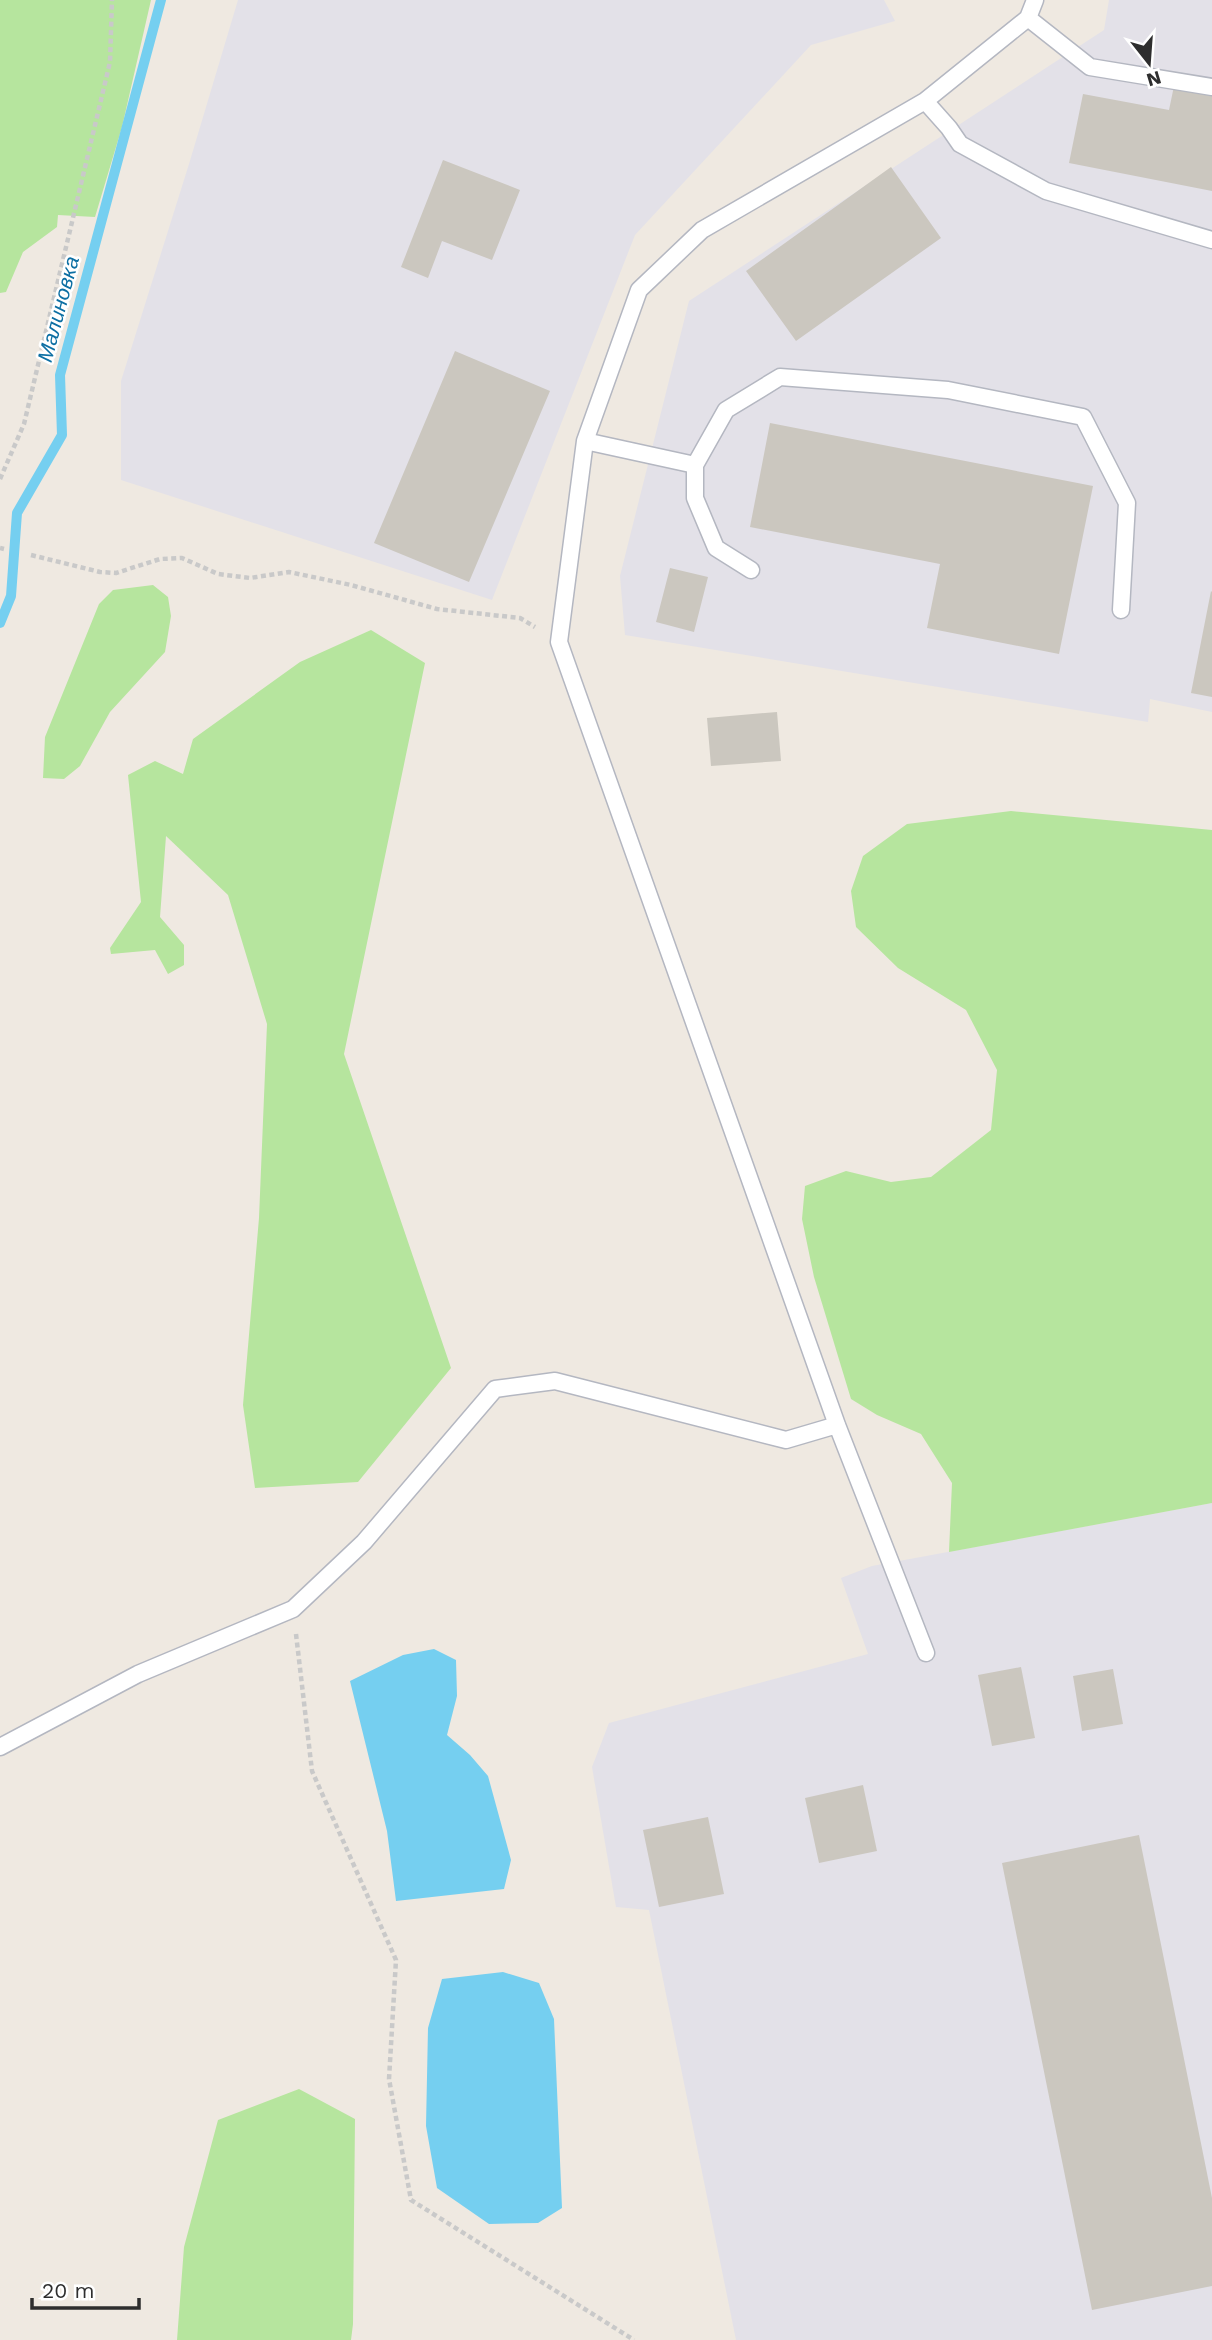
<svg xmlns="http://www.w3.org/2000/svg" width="1212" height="2340" font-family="'Work Sans',sans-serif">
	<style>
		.industrial { fill: #e3e1e8 }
		.green { fill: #b6e59e }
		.water { fill: #75cff0 }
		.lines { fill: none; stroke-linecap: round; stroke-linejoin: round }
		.stream { stroke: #75cff0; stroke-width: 10 }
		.building { fill: #cbc7bf }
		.service-casing { stroke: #b4b7c1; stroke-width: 19 }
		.path { stroke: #c9c9c9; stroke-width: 4.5; stroke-dasharray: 5 3.5; stroke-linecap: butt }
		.service { stroke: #fff; stroke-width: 16 }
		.labels { text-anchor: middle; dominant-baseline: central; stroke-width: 5; stroke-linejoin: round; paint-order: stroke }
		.water-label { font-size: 21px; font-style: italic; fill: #0d6fa3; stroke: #fff }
	</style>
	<rect width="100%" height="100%" fill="#efe9e1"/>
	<path class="industrial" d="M 238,0 L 884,0 L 895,21 L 811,45 L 635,235 L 492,600 L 121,480 L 121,381 L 189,164 Z
		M 1109,0 L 1212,0 L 1212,712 L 1150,699 L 1148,722 L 625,635 L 620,576 L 689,301 L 1104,30 Z
		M 1212,1503 L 1212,2340 L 736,2340 L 649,1910 L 616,1907 L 592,1767 L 609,1723 L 868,1654 L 841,1578 L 872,1566 Z"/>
	<path class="green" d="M 0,0 L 151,0 L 122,127 L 95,217 L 58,215 L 57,227 L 23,252 L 6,292 L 0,293 Z
		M 153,585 L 168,597 L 171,616 L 165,652 L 110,712 L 80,766 L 64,779 L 43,778 L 45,737 L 99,604 L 113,590 Z
		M 371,630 L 425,663 L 344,1054 L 451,1368 L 358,1482 L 255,1488 L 243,1405 L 259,1218 L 267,1024 L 228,895 L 166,836 L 160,917 L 184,945 L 184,965 L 168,974 L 155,950 L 111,954 L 110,948 L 141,902 L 128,775 L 155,761 L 183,774 L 193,739 L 300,662 Z
		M 1011,811 L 1212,830 L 1212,1503 L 949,1552 L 952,1483 L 921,1434 L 877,1415 L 851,1399 L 814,1277 L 802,1219 L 805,1186 L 846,1171 L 891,1182 L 931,1177 L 991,1130 L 997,1070 L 966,1010 L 898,968 L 856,927 L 851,891 L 863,856 L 907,824 Z
		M 299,2089 L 355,2119 L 353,2324 L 351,2340 L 177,2340 L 184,2247 L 218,2120 Z"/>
	<path class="water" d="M 434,1649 L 456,1660 L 457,1696 L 447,1735 L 470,1755 L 488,1776 L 511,1860 L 504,1889 L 396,1901 L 387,1831 L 350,1681 L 403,1655 Z
		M 503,1972 L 539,1983 L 554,2019 L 562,2208 L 538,2223 L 489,2224 L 437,2188 L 426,2126 L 428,2028 L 442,1979 Z"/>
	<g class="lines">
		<path class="stream" d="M 0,623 L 11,596 L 17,513 L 62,435 L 60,375 L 161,0"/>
	</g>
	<path class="building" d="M 1174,86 L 1212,93 L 1212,191 L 1069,163 L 1083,94 L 1169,110 Z
		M 443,160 L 520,190 L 492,260 L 442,241 L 428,278 L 401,267 Z
		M 891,167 L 941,238 L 796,341 L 746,271 Z
		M 455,351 L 550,391 L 469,582 L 374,543 Z
		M 770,423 L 1093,486 L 1059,654 L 927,628 L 940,564 L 750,527 Z
		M 670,568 L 708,577 L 694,632 L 656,622 Z
		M 1211,591 L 1212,592 L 1212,697 L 1191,693 Z
		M 777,712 L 781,761 L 711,766 L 707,718 Z
		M 1021,1667 L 1035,1738 L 992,1746 L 978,1675 Z
		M 1113,1669 L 1123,1724 L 1082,1731 L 1073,1676 Z
		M 863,1785 L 877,1851 L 819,1863 L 805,1798 Z
		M 708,1817 L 724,1894 L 659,1907 L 643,1830 Z
		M 1139,1835 L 1212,2198 L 1212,2286 L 1092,2310 L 1002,1863 Z"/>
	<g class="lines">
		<g class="service-casing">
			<path id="service" d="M 1028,18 L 1090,67 L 1212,87
				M 925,101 L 949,128 L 960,144 L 1046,191 L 1212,240
				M 585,441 L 695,465 L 726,410 L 780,377 L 948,390 L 1083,417 L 1127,503 L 1121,610
				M 695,465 L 695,498 L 716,548 L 751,570
				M 926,1653 L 837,1425 L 559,642 L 585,441 L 639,290 L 702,230 L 925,101 L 1028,18 L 1035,0
				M 0,1747 L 138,1674 L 293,1609 L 364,1542 L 495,1389 L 555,1381 L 786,1440 L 837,1425"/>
		</g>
		<path class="path" d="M 0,479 L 24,424 L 110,62 L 112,0
			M 0,548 L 4,549
			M 31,555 L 100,572 L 116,573 L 160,559 L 182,558 L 218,574 L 250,578 L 289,572 L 351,585 L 437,609 L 520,618 L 535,627
			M 296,1634 L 312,1771 L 396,1960 L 389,2079 L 411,2200 L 634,2340"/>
		<use href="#service" class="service"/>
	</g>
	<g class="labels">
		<g class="water-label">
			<text transform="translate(58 309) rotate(-75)">Малиновка</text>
		</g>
	</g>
	<g transform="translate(1149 63) rotate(163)" stroke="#ffffff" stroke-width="5" paint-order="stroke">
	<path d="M0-5L12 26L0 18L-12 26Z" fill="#2e2e2e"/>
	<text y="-10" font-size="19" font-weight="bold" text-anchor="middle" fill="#2e2e2e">N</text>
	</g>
	<path d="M32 2298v10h107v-10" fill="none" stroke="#2e2e2e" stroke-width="3.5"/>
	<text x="42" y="2298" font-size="21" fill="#2e2e2e" stroke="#ffffff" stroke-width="5" paint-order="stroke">20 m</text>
</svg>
